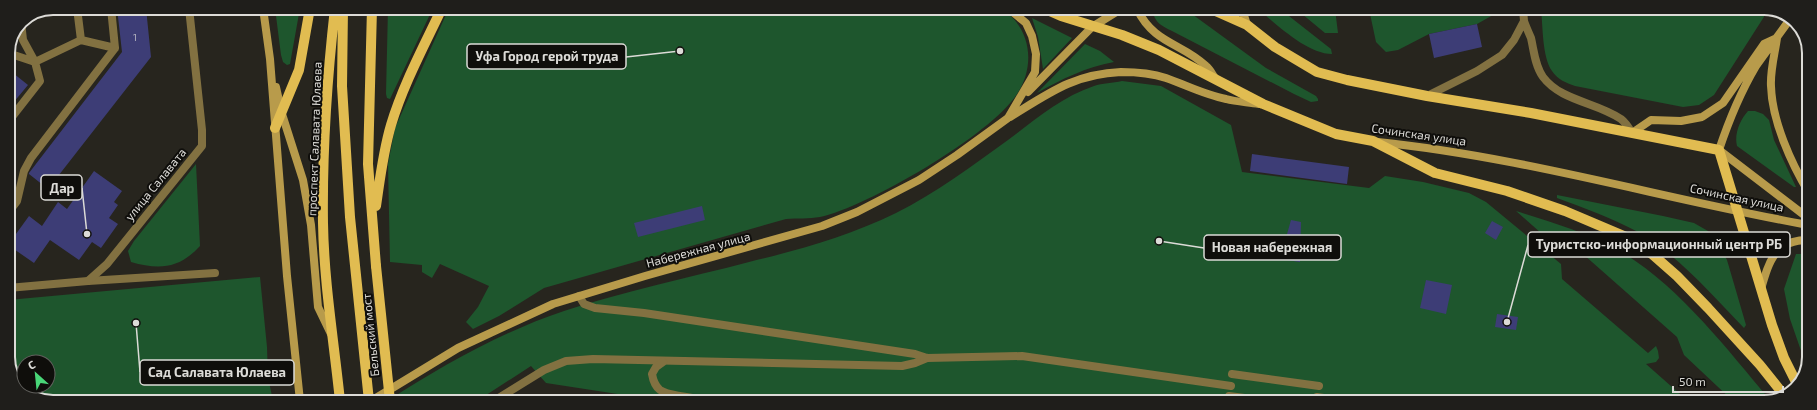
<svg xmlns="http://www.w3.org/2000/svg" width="1817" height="410" font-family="'Exo 2',sans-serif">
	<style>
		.green { fill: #1e562d; fill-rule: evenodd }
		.building { fill: #3d3d76 }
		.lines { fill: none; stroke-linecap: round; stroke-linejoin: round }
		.lane { stroke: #827141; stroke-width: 8 }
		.street { stroke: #827141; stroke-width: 8 }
		.secondary { stroke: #b89b4b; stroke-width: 8 }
		.primary { stroke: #e1bc51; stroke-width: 10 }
		.primary-bridge { stroke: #e1bc51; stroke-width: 10 }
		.labels { text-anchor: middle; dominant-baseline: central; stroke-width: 4; stroke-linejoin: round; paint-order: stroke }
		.number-label { font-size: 10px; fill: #b4b4bf }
		.street-label { font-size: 12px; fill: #dcdbd7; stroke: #0f0e0b }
		.rim { fill: none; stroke: #dcdbd7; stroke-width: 2 }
		.leader { fill: none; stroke: #dcdbd7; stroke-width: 1.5 }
		.callout-dot { fill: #dcdbd7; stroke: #0f0e0b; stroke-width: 1.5 }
		.callout { fill: #0f0e0b; stroke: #dcdbd7; stroke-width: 1.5 }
		.callout-label { font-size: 13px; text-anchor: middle; font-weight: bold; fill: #dcdbd7 }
	</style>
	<rect width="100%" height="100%" fill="#27251e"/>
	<path class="green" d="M 275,8 L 300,8 L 290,64 L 287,65 L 283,62 L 281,55 Z
		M 388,8 L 433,8 L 390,99 L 387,98 L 386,94 Z
		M 449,8 L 1002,9 C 1031,28 1036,65 1017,94 C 991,135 867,207 820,217 C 809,219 797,218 786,219 L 544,288 L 499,316 L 473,329 L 466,322 L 478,307 L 489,286 L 440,264 L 432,278 L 422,272 L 422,265 L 390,262 L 388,164 L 395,128 Z
		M 1153,9 L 1185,9 L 1266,68 L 1316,96 L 1318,99 L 1318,101 L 1311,102 L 1294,94 L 1172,31 C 1162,26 1153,22 1153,9 Z
		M 1258,9 L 1280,9 L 1331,49 L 1332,54 C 1307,54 1276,24 1258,9 Z
		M 1296,9 L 1335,9 L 1338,33 L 1325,33 Z
		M 1369,9 L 1502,9 L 1502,10 L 1477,24 L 1429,34 L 1398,50 L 1386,52 L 1376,42 Z
		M 1541,9 L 1769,9 L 1714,95 L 1699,105 L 1683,107 L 1575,86 C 1566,83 1557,79 1552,71 C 1542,57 1543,26 1541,9 Z
		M 1032,18 L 1072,38 L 1043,69 L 1038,37 Z
		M 1085,44 L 1100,51 L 1114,62 C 1086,67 1062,79 1037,93 Z
		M 1122,81 L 1161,86 L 1231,125 L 1242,172 L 1369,188 L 1385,176 L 1423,182 L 1469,193 L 1486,202 L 1561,264 L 1562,279 L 1648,353 L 1656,346 L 1658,351 L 1659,358 L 1656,362 L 1646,364 L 1689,402 L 663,401 L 546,383 L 531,366 L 477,401 L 387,401 C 442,366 501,332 564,311 C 625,291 688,278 749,262 C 799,250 849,236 896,213 C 936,193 972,166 1008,140 C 1035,120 1061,97 1094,86 C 1102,83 1113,83 1122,81 Z
		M 1748,111 L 1755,111 L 1763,114 L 1769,120 L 1774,140 L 1796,187 L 1794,187 L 1737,146 C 1734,134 1740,120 1748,111 Z
		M 196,164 L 200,246 C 179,269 159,270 131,262 L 128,251 L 134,241 Z
		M 1557,195 L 1663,216 L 1694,223 L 1708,231 L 1719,245 L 1727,260 L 1746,325 L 1744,328 C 1711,294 1679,256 1638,232 C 1612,218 1584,208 1557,198 Z
		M 1516,211 C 1550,222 1585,232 1616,249 C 1676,282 1726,348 1770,400 L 1764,402 L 1734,402 L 1684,355 L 1677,337 L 1558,232 L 1541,233 Z
		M 1796,254 L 1808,254 L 1808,366 L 1807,368 L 1790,319 L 1784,289 Z
		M 260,277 L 267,347 L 268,377 L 273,401 L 44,401 L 19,387 L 8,363 L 8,300 ZM 24,362 L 48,362 L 48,386 L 24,386 Z"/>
	<path class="building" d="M 117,8 L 146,8 L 151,57 L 48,189 L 29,174 L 29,173 L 122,52 Z
		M 1477,24 L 1482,47 L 1434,58 L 1429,34 Z
		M 8,69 L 28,85 L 8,109 Z
		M 1252,154 L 1349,167 L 1347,184 L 1250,171 Z
		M 94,171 L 122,191 L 114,202 L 118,205 L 109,218 L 118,224 L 101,248 L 92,242 L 79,260 L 50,240 L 34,263 L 8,245 L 29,216 L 42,226 L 58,202 L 67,209 Z
		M 702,206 L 705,220 L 638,237 L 634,223 Z
		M 1291,220 L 1301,222 L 1300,262 L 1280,259 Z
		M 1492,221 L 1503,227 L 1496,240 L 1485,233 Z
		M 1426,280 L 1452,285 L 1446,314 L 1420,308 Z
		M 1497,314 L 1518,317 L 1516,330 L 1495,327 Z"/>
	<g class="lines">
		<path class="lane" d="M 77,8 L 81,40
			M 8,53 L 35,62 L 81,40 L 115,48
			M 8,122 L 40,81 L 35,62 L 23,40 L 21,22
			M 8,213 L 17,201 L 24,171 L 31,158 L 115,48 L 111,8
			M 88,281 L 215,273
			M 494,401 L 544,370 L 566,361 L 593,359 L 902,366 L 915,363 L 927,358"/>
		<path class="street" d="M 1524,21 C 1526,27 1529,33 1531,38 C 1534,51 1535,66 1543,77 C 1561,101 1596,102 1621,119 C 1625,122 1629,128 1632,133
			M 1427,96 L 1477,71 L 1502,55 L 1514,40 L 1524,21 L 1523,9
			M 8,288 L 88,281 L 107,264 L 202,146 L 202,130 L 189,8
			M 579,296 L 584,304 L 595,308 L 644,313 L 915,354 L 927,358 L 1022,356 L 1231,386
			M 663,362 L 656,367 L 652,374 C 653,380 655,386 660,390 C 672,398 709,399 725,401
			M 1232,374 L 1319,386
			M 1229,396 L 1275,402
			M 1317,397 L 1350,402"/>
		<path class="secondary" d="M 263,8 L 270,59 L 287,276 L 300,401
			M 1137,9 C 1154,44 1182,43 1206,66 C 1210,69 1212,74 1215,78
			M 1242,9 L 1247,25
			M 1790,19 C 1779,35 1767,50 1756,66 C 1740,93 1729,120 1719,150 L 1808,218
			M 276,87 L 282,114 L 303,180 L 311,225 L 318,307 L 331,334
			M 1028,92 L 1092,27 L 1121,9
			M 1010,117 C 1049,93 1074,74 1121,72 C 1137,72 1151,73 1166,78 C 1186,85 1205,95 1226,99 C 1237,102 1248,102 1259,104
			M 1632,133 L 1651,120 L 1681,121 L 1702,117 L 1723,103 L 1764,44 L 1777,38 C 1775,53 1770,71 1771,86 C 1772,121 1791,163 1809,193
			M 1378,142 C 1523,157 1665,199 1808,225
			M 1761,289 C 1769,261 1775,240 1808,240
			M 371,401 L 458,348 L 553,304 L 645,276 L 822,226 L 857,212 L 919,180 L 957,155 L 1008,118 L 1035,72 L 1036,54 L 1032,36 L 1026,23 L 1009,9"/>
		<path class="primary" d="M 335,8 C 327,79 322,151 323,223 C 324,283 334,342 340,401
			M 343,8 L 342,86 L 350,217 L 369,401
			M 372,8 L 368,164 L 376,266
			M 1045,9 L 1061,16 L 1122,35 L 1159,50 L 1263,104 L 1336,134 L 1373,141 L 1435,173 L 1507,191 L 1565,211 L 1624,236 L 1652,254 L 1677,276 L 1708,308 L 1760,365 L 1784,395
			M 1211,9 L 1247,25 L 1275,47 L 1317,72 L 1347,80 L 1427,96 L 1531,113 L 1719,150 L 1772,325 L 1784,358 L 1797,384
			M 275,128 L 299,70 L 310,8
			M 376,206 C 380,179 383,152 391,125 C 403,85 424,46 442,8"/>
		<path class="primary-bridge" d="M 376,266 L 390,401"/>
	</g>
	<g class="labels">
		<g class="number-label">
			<text x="135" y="37">1</text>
		</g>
		<g class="street-label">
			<text transform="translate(1419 134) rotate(8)">Сочинская улица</text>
			<text transform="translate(314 139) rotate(-88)">проспект Салавата Юлаева</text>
			<text transform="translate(155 184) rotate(-51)">улица Салавата</text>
			<text transform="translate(1737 197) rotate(12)">Сочинская улица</text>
			<text transform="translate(698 249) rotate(-15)">Набережная улица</text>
			<text transform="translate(370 335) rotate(-96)">Бельский мост</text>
		</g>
	</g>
	<path d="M0 0H1817V410H0ZM53 15H1764A38 38 0 0 1 1802 53V357A38 38 0 0 1 1764 395H53A38 38 0 0 1 15 357V53A38 38 0 0 1 53 15Z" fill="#1f1e1b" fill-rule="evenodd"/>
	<path class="rim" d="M53 15H1764A38 38 0 0 1 1802 53V357A38 38 0 0 1 1764 395H53A38 38 0 0 1 15 357V53A38 38 0 0 1 53 15Z"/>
	<path class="leader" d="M680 51L626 57M87 234L82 188M1507 322L1528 245M1159 241L1204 248M136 323L140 372"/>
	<g class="callout-dot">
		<circle cx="680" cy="51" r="4"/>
		<circle cx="87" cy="234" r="4"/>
		<circle cx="1507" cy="322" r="4"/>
		<circle cx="1159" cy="241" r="4"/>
		<circle cx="136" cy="323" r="4"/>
	</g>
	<g class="callout">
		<rect x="467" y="44" width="159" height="25" rx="4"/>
		<rect x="41" y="175" width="41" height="25" rx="4"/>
		<rect x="1528" y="232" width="262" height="25" rx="4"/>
		<rect x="1204" y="235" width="137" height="25" rx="4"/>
		<rect x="140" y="360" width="154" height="25" rx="4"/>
	</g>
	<g class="callout-label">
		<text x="547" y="61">Уфа Город герой труда</text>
		<text x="62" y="193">Дар</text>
		<text x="1659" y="249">Туристско-информационный центр РБ</text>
		<text x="1272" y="252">Новая набережная</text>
		<text x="217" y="377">Сад Салавата Юлаева</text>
	</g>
	<g transform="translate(36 374) rotate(333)"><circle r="19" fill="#0f0e0b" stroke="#61605d"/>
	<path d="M0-3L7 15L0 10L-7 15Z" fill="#49d778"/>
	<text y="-6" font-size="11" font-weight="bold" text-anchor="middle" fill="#dcdbd7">С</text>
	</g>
	<path d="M1673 386v6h110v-6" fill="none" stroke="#dcdbd7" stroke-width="2"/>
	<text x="1679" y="386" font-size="12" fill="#dcdbd7" stroke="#0f0e0b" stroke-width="3" paint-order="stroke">50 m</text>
</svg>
